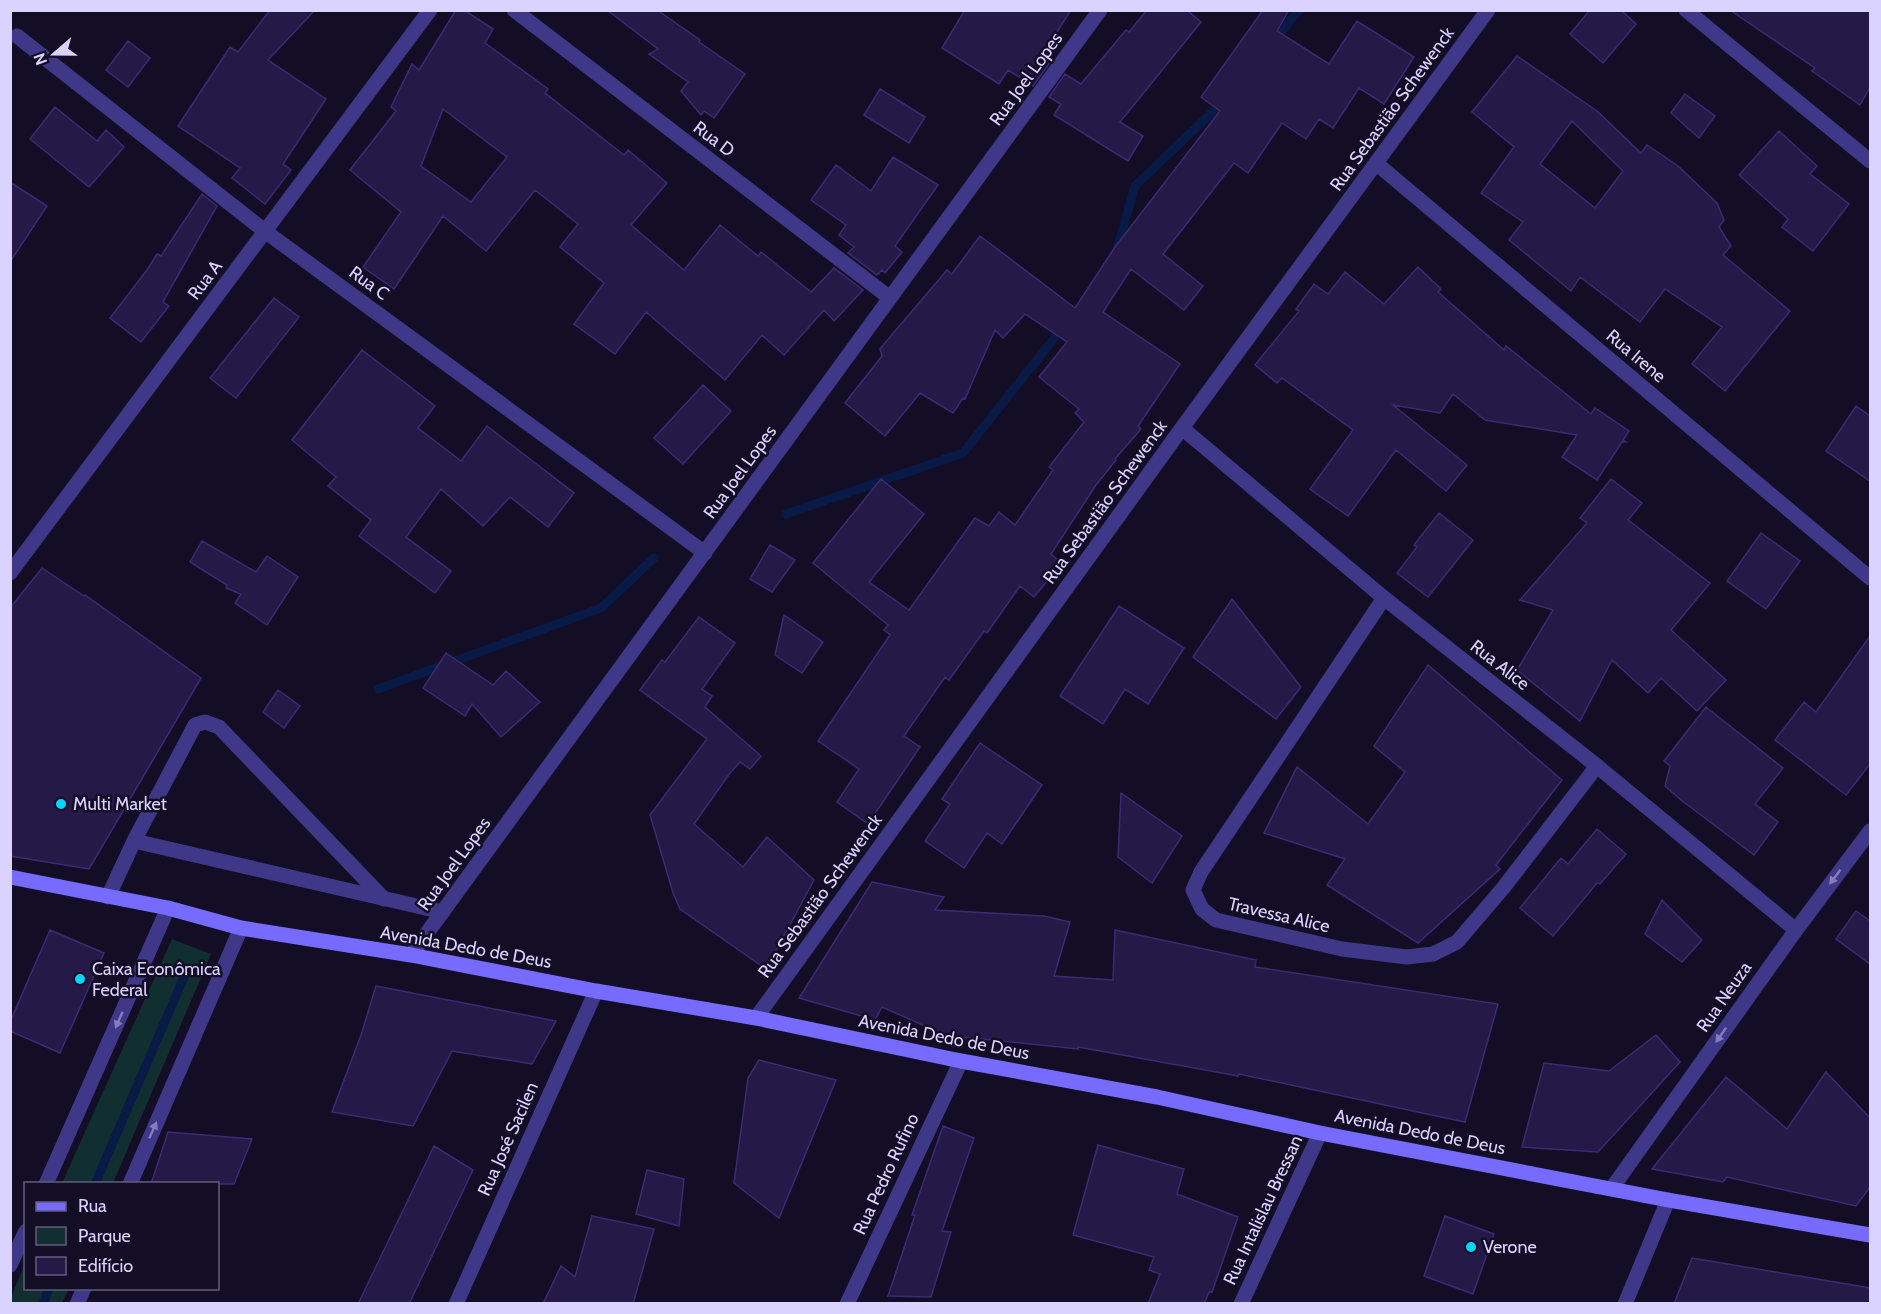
<svg xmlns="http://www.w3.org/2000/svg" width="1881" height="1314" font-family="Cabin,sans-serif">
	<style>
		.green { fill: #112f30 }
		.lines { fill: none; stroke-linecap: round; stroke-linejoin: round }
		.stream { stroke: #081a45; stroke-width: 9 }
		.building { fill: #251948; stroke: #3d2a74; stroke-width: 1.5; fill-rule: evenodd }
		.service { stroke: #3f3787; stroke-width: 15 }
		.minor { stroke: #3f3787; stroke-width: 15 }
		.secondary { stroke: #766aff; stroke-width: 15 }
		.oneway { fill: #857dbd }
		.poi-dot { fill: #00d5fe; stroke: #130e26; stroke-width: 2 }
		.labels { text-anchor: middle; dominant-baseline: central; stroke-width: 5; stroke-linejoin: round; paint-order: stroke }
		.street-label { font-size: 18px; fill: #dad3ff; stroke: #130e26 }
		.poi-label { font-size: 18px; fill: #dad3ff; stroke: #130e26; text-anchor: start }
	</style>
	<rect width="100%" height="100%" fill="#130e26"/>
	<path class="green" d="M 172,939 L 211,954 L 113,1183 L 62,1183 Z
		M 25,1264 L 26,1288 L 69,1289 L 62,1303 L 11,1303 L 11,1297 Z"/>
	<g class="lines">
		<path class="stream" d="M 1273,42 L 1299,10
			M 1117,250 L 1135,186 L 1224,101
			M 786,514 L 963,453 L 1063,327
			M 378,689 L 601,608 L 654,558
			M 95,1184 L 187,970
			M 43,1304 L 49,1288"/>
	</g>
	<path class="building" d="M 270,10 L 315,10 L 268,60 L 326,99 L 283,164 L 291,170 L 265,204 L 232,178 L 240,168 L 178,126 L 230,47 L 238,52 Z
		M 456,10 L 464,10 L 493,29 L 485,43 L 548,89 L 545,93 L 624,155 L 628,150 L 667,183 L 631,225 L 684,270 L 720,225 L 758,256 L 761,252 L 811,292 L 834,268 L 863,290 L 834,321 L 824,310 L 784,355 L 762,335 L 725,380 L 646,312 L 615,354 L 574,324 L 604,283 L 560,247 L 578,224 L 535,190 L 486,251 L 443,216 L 394,289 L 363,267 L 401,212 L 350,170 L 396,111 L 391,107 L 412,64 L 419,70 ZM 443,109 L 507,157 L 471,202 L 421,166 Z
		M 607,10 L 657,10 L 700,40 L 699,42 L 745,74 L 714,118 L 704,111 L 701,115 L 681,91 L 688,82 L 649,54 L 658,49 Z
		M 965,10 L 1071,10 L 1050,43 L 1052,45 L 1042,60 L 1049,64 L 1033,86 L 1008,70 L 999,84 L 942,48 Z
		M 1147,10 L 1187,10 L 1201,22 L 1120,122 L 1143,136 L 1128,161 L 1054,115 L 1061,104 L 1049,97 L 1065,74 L 1081,84 L 1126,30 L 1129,32 Z
		M 1263,10 L 1289,10 L 1277,31 L 1329,64 L 1357,21 L 1414,57 L 1384,104 L 1359,88 L 1333,128 L 1319,119 L 1306,139 L 1282,123 L 1248,173 L 1234,163 L 1163,254 L 1203,286 L 1184,310 L 1131,269 L 1103,312 L 1180,364 L 1138,426 L 1141,429 L 1115,459 L 1116,460 L 1096,485 L 1051,554 L 1062,563 L 1034,597 L 1020,586 L 987,633 L 984,631 L 949,680 L 945,677 L 904,736 L 920,747 L 868,824 L 837,802 L 859,769 L 818,741 L 890,635 L 884,630 L 888,625 L 813,563 L 881,479 L 924,514 L 869,582 L 909,610 L 975,518 L 989,526 L 999,512 L 1015,525 L 1053,470 L 1049,467 L 1084,422 L 1075,413 L 1079,409 L 1039,377 L 1067,342 L 1025,314 L 1003,338 L 995,330 L 965,399 L 963,398 L 953,413 L 920,393 L 885,436 L 845,403 L 882,356 L 880,349 L 890,337 L 947,270 L 952,274 L 980,236 L 1075,308 L 1115,247 L 1220,111 L 1201,97 Z
		M 1590,10 L 1621,10 L 1636,24 L 1603,63 L 1570,34 Z
		M 1730,10 L 1870,10 L 1870,87 L 1860,105 L 1812,71 L 1815,68 Z
		M 128,41 L 150,58 L 128,87 L 106,70 Z
		M 1517,56 L 1597,111 L 1641,153 L 1647,145 L 1678,166 L 1717,203 L 1724,220 L 1719,227 L 1731,246 L 1723,255 L 1790,311 L 1725,391 L 1692,364 L 1722,327 L 1665,289 L 1640,322 L 1580,277 L 1571,291 L 1509,240 L 1523,222 L 1481,193 L 1514,147 L 1472,112 ZM 1572,121 L 1623,171 L 1595,208 L 1540,164 Z
		M 880,89 L 925,117 L 909,143 L 864,115 Z
		M 1685,94 L 1715,116 L 1699,138 L 1671,113 Z
		M 55,107 L 97,141 L 106,130 L 124,147 L 89,187 L 30,139 Z
		M 1779,131 L 1817,166 L 1810,174 L 1849,204 L 1813,251 L 1782,227 L 1788,219 L 1739,175 Z
		M 893,157 L 938,185 L 895,246 L 902,252 L 885,273 L 882,270 L 877,275 L 848,253 L 854,247 L 839,235 L 846,225 L 811,200 L 836,165 L 871,191 Z
		M 10,182 L 47,206 L 10,262 Z
		M 202,194 L 217,206 L 163,302 L 169,306 L 141,342 L 110,318 L 147,270 L 157,254 L 161,256 Z
		M 1418,267 L 1441,289 L 1438,292 L 1504,350 L 1506,346 L 1591,414 L 1595,408 L 1629,431 L 1623,440 L 1626,442 L 1622,442 L 1597,480 L 1562,457 L 1577,435 L 1485,420 L 1453,394 L 1440,413 L 1393,405 L 1467,465 L 1446,491 L 1396,450 L 1348,516 L 1310,489 L 1353,430 L 1282,378 L 1277,383 L 1255,365 L 1299,311 L 1296,309 L 1314,284 L 1328,294 L 1345,272 L 1384,304 Z
		M 274,298 L 299,317 L 236,398 L 210,378 Z
		M 362,350 L 435,406 L 418,428 L 461,461 L 487,426 L 574,493 L 548,527 L 510,497 L 483,526 L 441,489 L 406,537 L 451,571 L 435,593 L 359,536 L 371,520 L 328,486 L 336,477 L 292,440 Z
		M 703,385 L 731,411 L 683,464 L 654,438 Z
		M 1856,406 L 1870,416 L 1870,481 L 1826,451 Z
		M 1611,479 L 1642,503 L 1628,520 L 1710,583 L 1671,630 L 1726,680 L 1697,711 L 1661,678 L 1648,693 L 1612,660 L 1580,721 L 1517,670 L 1553,610 L 1520,600 L 1587,523 L 1580,518 Z
		M 1439,513 L 1473,540 L 1428,597 L 1397,573 L 1417,547 L 1414,545 Z
		M 1761,533 L 1800,561 L 1766,609 L 1727,581 Z
		M 202,541 L 256,572 L 267,556 L 298,577 L 267,625 L 235,603 L 241,594 L 226,588 L 227,585 L 190,562 Z
		M 770,545 L 795,560 L 772,592 L 750,579 Z
		M 42,568 L 84,596 L 85,595 L 201,678 L 89,869 L 10,856 L 10,608 Z
		M 1232,599 L 1301,687 L 1276,719 L 1193,657 Z
		M 1119,606 L 1184,648 L 1148,704 L 1125,689 L 1103,724 L 1060,696 Z
		M 784,615 L 823,642 L 802,673 L 775,655 Z
		M 699,617 L 735,643 L 702,689 L 712,696 L 705,707 L 761,756 L 750,769 L 740,762 L 730,773 L 694,824 L 743,867 L 767,837 L 814,880 L 766,969 L 680,909 L 673,893 L 650,815 L 707,739 L 640,690 L 662,660 L 665,662 Z
		M 1870,636 L 1870,764 L 1846,795 L 1775,740 L 1804,702 L 1816,712 Z
		M 446,653 L 493,685 L 506,671 L 540,702 L 501,737 L 472,704 L 465,716 L 423,688 Z
		M 1428,665 L 1562,780 L 1496,865 L 1500,869 L 1418,943 L 1327,885 L 1345,859 L 1264,833 L 1297,767 L 1368,824 L 1405,772 L 1374,746 Z
		M 278,690 L 300,706 L 284,728 L 263,712 Z
		M 1706,707 L 1783,768 L 1755,804 L 1778,822 L 1754,855 L 1681,800 L 1665,786 L 1670,766 L 1664,761 Z
		M 980,743 L 1042,785 L 1002,844 L 987,833 L 964,868 L 925,841 L 950,804 L 942,799 Z
		M 1121,793 L 1182,836 L 1152,883 L 1118,857 Z
		M 1597,829 L 1626,854 L 1600,884 L 1597,883 L 1553,936 L 1520,908 L 1561,858 L 1568,864 Z
		M 872,882 L 944,897 L 935,910 L 1044,916 L 1070,922 L 1054,976 L 1113,980 L 1115,930 L 1256,960 L 1255,967 L 1498,1004 L 1465,1122 L 1239,1074 L 1238,1076 L 1078,1047 L 1078,1049 L 945,1035 L 882,1007 L 875,1020 L 799,998 Z
		M 1662,900 L 1702,940 L 1682,962 L 1645,934 Z
		M 1856,911 L 1870,921 L 1870,964 L 1836,939 Z
		M 50,930 L 104,953 L 60,1053 L 10,1031 L 10,1022 Z
		M 376,986 L 556,1021 L 532,1064 L 452,1051 L 413,1126 L 332,1112 L 361,1035 Z
		M 1656,1035 L 1680,1062 L 1598,1152 L 1522,1147 L 1544,1063 L 1609,1071 Z
		M 759,1060 L 836,1080 L 779,1218 L 734,1183 L 748,1078 Z
		M 1826,1072 L 1870,1118 L 1870,1187 L 1856,1206 L 1727,1177 L 1723,1182 L 1652,1169 L 1726,1077 L 1787,1129 Z
		M 943,1126 L 974,1138 L 942,1231 L 951,1232 L 931,1297 L 888,1296 L 915,1215 L 912,1215 Z
		M 168,1132 L 252,1139 L 234,1184 L 151,1184 Z
		M 1098,1145 L 1184,1169 L 1177,1194 L 1238,1217 L 1212,1292 L 1209,1292 L 1204,1304 L 1148,1304 L 1160,1274 L 1149,1270 L 1154,1257 L 1073,1235 Z
		M 434,1146 L 473,1170 L 409,1304 L 358,1304 Z
		M 647,1170 L 684,1179 L 679,1226 L 636,1214 Z
		M 592,1216 L 654,1229 L 633,1304 L 543,1304 L 561,1266 L 575,1277 Z
		M 1445,1216 L 1494,1234 L 1473,1294 L 1424,1276 Z
		M 1692,1258 L 1870,1288 L 1870,1304 L 1674,1304 Z"/>
	<g class="lines">
		<path class="service" d="M 134,841 L 443,912
			M 108,897 L 134,841 L 195,725 L 205,722 L 219,727 L 384,899"/>
		<path class="minor" d="M 514,10 L 890,298
			M 1686,10 L 1870,161
			M 17,36 L 266,232 L 705,553
			M 1377,164 L 1870,578
			M 1182,428 L 1384,598 L 1597,766 L 1796,930
			M 10,573 L 430,10
			M 1384,598 L 1201,872 L 1193,890 L 1202,909 L 1216,920 L 1342,949 L 1407,957 L 1433,954 L 1457,942 L 1504,887 L 1597,766
			M 411,955 L 1100,10
			M 756,1018 L 1182,428 L 1488,10
			M 46,1184 L 168,908
			M 130,1184 L 241,928
			M 1612,1188 L 1796,930 L 1870,831
			M 10,1265 L 26,1231
			M 77,1304 L 84,1288
			M 456,1304 L 596,991
			M 847,1304 L 961,1061
			M 1241,1304 L 1320,1133
			M 1625,1304 L 1668,1200"/>
		<path class="secondary" d="M 10,877 L 168,908 L 241,928 L 411,955 L 596,991 L 756,1018 L 961,1061 L 1157,1097 L 1320,1133 L 1668,1200 L 1870,1235"/>
	</g>
	<defs><path id="oneway-solid" d="M-6-.8H1V-3.2L6.5 0L1 3.2V.8H-6Z" transform="scale(1.5)"/></defs>
	<g class="oneway">
		<use href="#oneway-solid" transform="translate(1835 877) rotate(127)"/>
		<use href="#oneway-solid" transform="translate(119 1020) rotate(114)"/>
		<use href="#oneway-solid" transform="translate(1721 1035) rotate(125)"/>
		<use href="#oneway-solid" transform="translate(153 1130) rotate(-66)"/>
	</g>
	<g class="poi-dot">
		<circle cx="61" cy="804" r="6"/>
		<circle cx="80" cy="979" r="6"/>
		<circle cx="1471" cy="1247" r="6"/>
	</g>
	<g class="labels">
		<g class="street-label">
			<text transform="translate(1026 79) rotate(-54)">Rua Joel Lopes</text>
			<text transform="translate(1392 109) rotate(-54)">Rua Sebastião Schewenck</text>
			<text transform="translate(714 139) rotate(37)">Rua D</text>
			<text transform="translate(205 280) rotate(-53)">Rua A</text>
			<text transform="translate(369 283) rotate(36)">Rua C</text>
			<text transform="translate(1636 356) rotate(40)">Rua Irene</text>
			<text transform="translate(740 472) rotate(-54)">Rua Joel Lopes</text>
			<text transform="translate(1105 502) rotate(-54)">Rua Sebastião Schewenck</text>
			<text transform="translate(1500 665) rotate(38)">Rua Alice</text>
			<text transform="translate(454 864) rotate(-54)">Rua Joel Lopes</text>
			<text transform="translate(820 896) rotate(-54)">Rua Sebastião Schewenck</text>
			<text transform="translate(1279 915) rotate(13)">Travessa Alice</text>
			<text transform="translate(466 947) rotate(10)">Avenida Dedo de Deus</text>
			<text transform="translate(1724 997) rotate(-55)">Rua Neuza</text>
			<text transform="translate(944 1037) rotate(11)">Avenida Dedo de Deus</text>
			<text transform="translate(1420 1132) rotate(11)">Avenida Dedo de Deus</text>
			<text transform="translate(508 1139) rotate(-66)">Rua José Sacilen</text>
			<text transform="translate(886 1174) rotate(-65)">Rua Pedro Rufino</text>
			<text transform="translate(1263 1210) rotate(-65)">Rua Intalislau Bressan</text>
		</g>
		<g class="poi-label">
			<text x="73" y="804">Multi Market</text>
			<text x="92" y="969">Caixa Econômica<tspan x="92" dy="21">Federal</tspan></text>
			<text x="1483" y="1247">Verone</text>
		</g>
	</g>
	<rect width="1881" height="1314" fill="none" stroke="#dad3ff" stroke-width="24"/>
	<rect x="24" y="1182" width="195" height="108" fill="#130e26" stroke="#635d7d" stroke-width="1.5"/>
	<rect x="36" y="1202" width="30" height="9" fill="#766aff" stroke="#635d7d" stroke-width="1.5"/>
	<text x="78" y="1212" font-size="18" fill="#dad3ff">Rua</text>
	<rect x="36" y="1227" width="30" height="18" fill="#112f30" stroke="#635d7d" stroke-width="1.5"/>
	<text x="78" y="1242" font-size="18" fill="#dad3ff">Parque</text>
	<rect x="36" y="1257" width="30" height="18" fill="#251948" stroke="#635d7d" stroke-width="1.5"/>
	<text x="78" y="1272" font-size="18" fill="#dad3ff">Edifício</text>
	<g transform="translate(54 54) rotate(250)" stroke="#130e26" stroke-width="4.5" paint-order="stroke">
	<path d="M0-4.5L10 22L0 15L-10 22Z" fill="#dad3ff"/>
	<text y="-9" font-size="16" font-weight="bold" text-anchor="middle" fill="#dad3ff">N</text>
	</g>
</svg>
